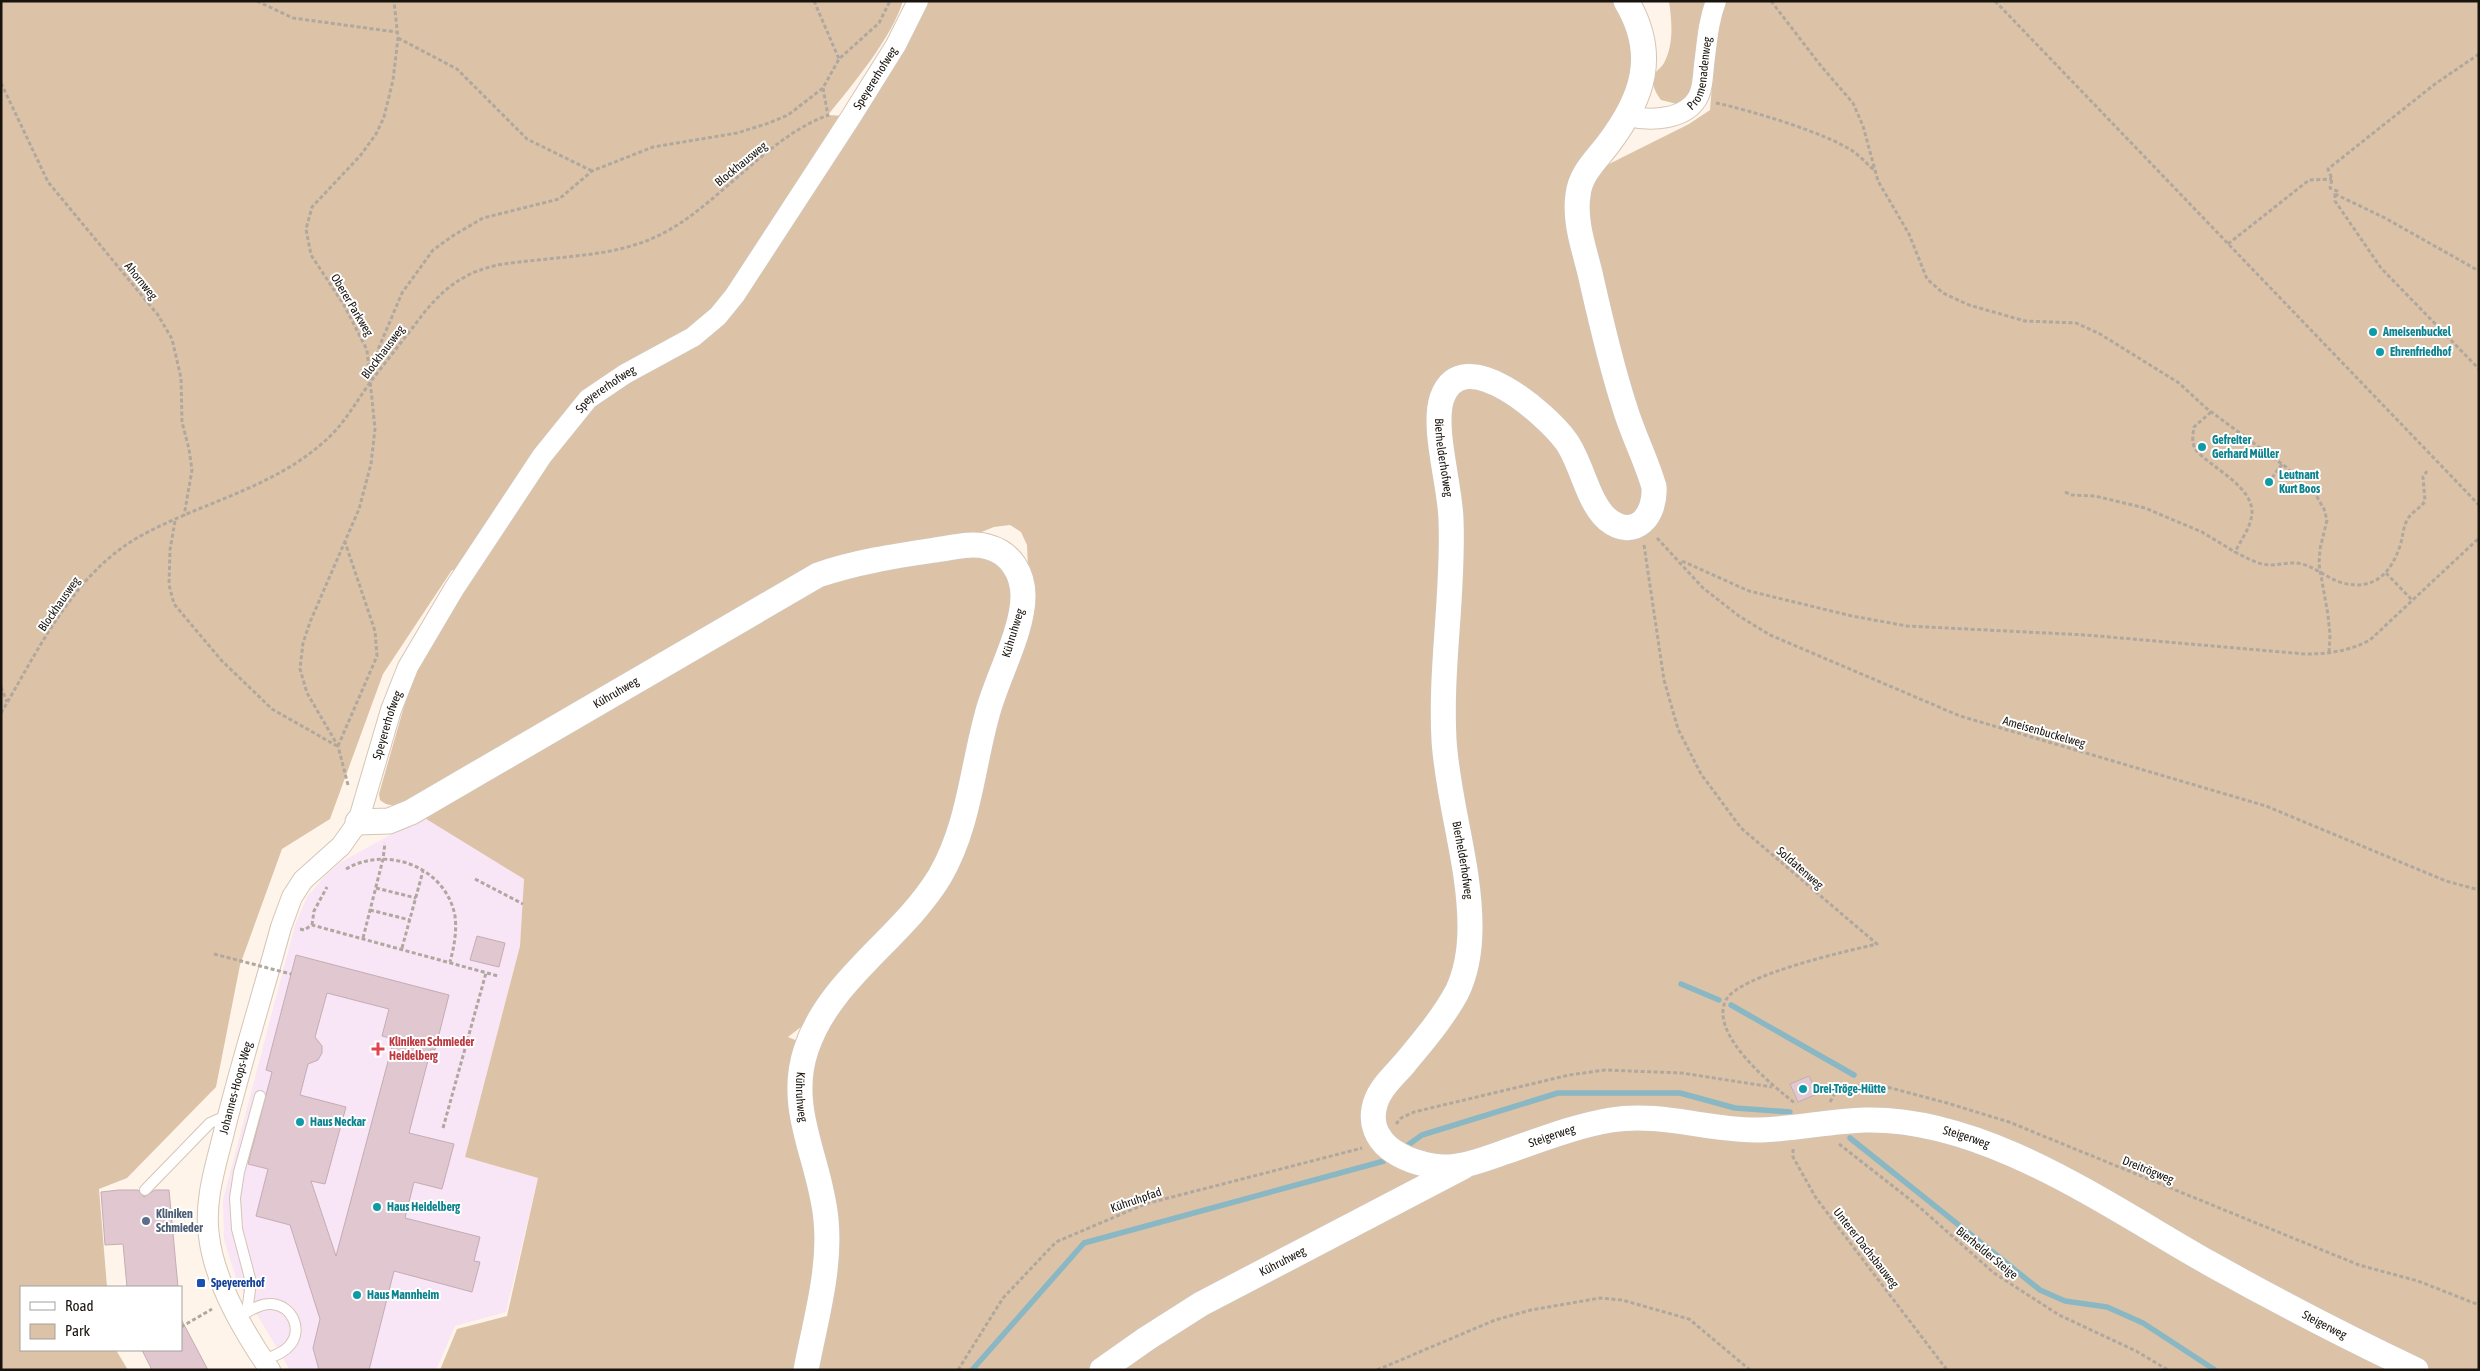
<svg xmlns="http://www.w3.org/2000/svg" width="2480" height="1371" font-family="'Asap Condensed',sans-serif">
	<style>
		.medical { fill: #f8e5f6 }
		.green { fill: #dcc3a7 }
		.lines { fill: none; stroke-linecap: round; stroke-linejoin: round }
		.stream { stroke: #89b7c3; stroke-width: 5.5 }
		.building { fill: #e1c8d0; stroke: #c4acb3; fill-rule: evenodd }
		.service-casing { stroke: #d5c5b5; stroke-width: 12 }
		.minor-casing { stroke: #d5c5b5; stroke-width: 22 }
		.tertiary-casing { stroke: #d5c5b5; stroke-width: 27 }
		.path { stroke: #b0a89f; stroke-width: 3; stroke-dasharray: 4 2.5; stroke-linecap: butt }
		.service { stroke: #fff; stroke-width: 10 }
		.minor { stroke: #fff; stroke-width: 20 }
		.tertiary { stroke: #fff; stroke-width: 25 }
		.path-bridge { stroke: #b0a89f; stroke-width: 3; stroke-dasharray: 4 2.5; stroke-linecap: butt }
		.culture-dot { fill: #0f9aa8; stroke: #fff; stroke-width: 2 }
		.health-dot { fill: #e0444e; stroke: #fff; stroke-width: 2 }
		.service-dot { fill: #5c6f8a; stroke: #fff; stroke-width: 2 }
		.transit-dot { fill: #1a4fb4; stroke: #fff; stroke-width: 2 }
		.labels { text-anchor: middle; dominant-baseline: central; stroke-width: 4; stroke-linejoin: round; paint-order: stroke }
		.street-label { font-size: 12px; fill: #18130d; stroke: #fff }
		.culture-label { font-size: 12px; font-weight: bold; fill: #0d838f; stroke: #fff; text-anchor: start }
		.health-label { font-size: 12px; font-weight: bold; fill: #be3a42; stroke: #fff; text-anchor: start }
		.service-label { font-size: 12px; font-weight: bold; fill: #4e5e75; stroke: #fff; text-anchor: start }
		.transit-label { font-size: 12px; font-weight: bold; fill: #164399; stroke: #fff; text-anchor: start }
	</style>
	<rect width="100%" height="100%" fill="#fef4ea"/>
	<path class="medical" d="M 423,817 L 524,878 L 520,946 L 465,1157 L 538,1178 L 506,1312 L 455,1326 L 436,1370 L 290,1370 L 237,1281 L 224,1240 L 223,1200 L 295,925 L 307,897 L 324,877 L 341,862 Z"/>
	<path class="green" d="M 1,1 L 903,1 C 891,39 853,84 828,115 L 860,117 L 925,1 L 1617,1 C 1626,22 1635,46 1634,69 C 1633,95 1599,134 1583,155 L 1603,167 L 1689,124 L 1710,110 L 1717,26 L 1725,1 L 2479,1 L 2479,1370 L 440,1370 L 457,1329 L 507,1316 L 538,1178 L 465,1157 L 520,946 L 524,879 L 423,817 L 834,576 L 953,556 L 989,559 L 1000,568 L 1011,585 L 1014,603 L 957,814 L 932,874 L 810,1020 L 788,1037 L 817,1049 L 820,1030 L 940,895 L 1028,567 L 1027,545 L 1021,532 L 1010,525 L 994,527 L 974,535 L 866,553 L 407,801 C 396,805 389,808 380,800 L 379,794 L 413,675 L 470,578 L 452,570 L 383,674 L 330,819 L 282,849 L 240,965 L 216,1087 L 127,1178 L 99,1189 L 107,1287 L 21,1287 L 21,1350 L 116,1350 L 128,1370 L 1,1370 Z
		M 1669,1 L 1705,1 L 1698,27 L 1691,95 L 1677,104 L 1661,100 C 1656,93 1652,86 1653,78 C 1653,72 1661,69 1664,63 C 1674,44 1672,22 1669,1 Z"/>
	<g class="lines">
		<path class="stream" d="M 1681,984 L 1719,1000
			M 1731,1005 L 1854,1075
			M 1850,1138 L 2040,1290 L 2065,1301 L 2107,1307 L 2143,1323 L 2215,1370
			M 1408,1145 L 1422,1135 L 1558,1093 L 1680,1093 L 1735,1108 L 1790,1112
			M 972,1370 L 1084,1243 L 1384,1161"/>
	</g>
	<path class="building" d="M 477,936 L 505,943 L 499,967 L 470,960 Z
		M 296,955 L 449,995 L 435,1050 L 431,1049 L 409,1133 L 454,1144 L 442,1189 L 414,1182 L 405,1218 L 480,1237 L 474,1261 L 480,1262 L 472,1292 L 394,1271 L 369,1370 L 319,1370 L 313,1348 L 320,1319 L 290,1225 L 256,1216 L 268,1169 L 248,1164 L 272,1072 L 266,1070 ZM 327,993 L 389,1009 L 382,1036 L 394,1039 L 336,1256 L 311,1181 L 325,1184 L 346,1107 L 300,1095 L 308,1064 L 318,1060 L 322,1053 L 322,1046 L 315,1037 Z
		M 1809,1076 L 1817,1094 L 1798,1102 L 1790,1084 Z
		M 119,1190 L 138,1190 L 144,1197 L 155,1190 L 169,1190 L 178,1287 L 127,1287 L 123,1244 L 105,1245 L 101,1192 Z
		M 181,1319 L 208,1370 L 152,1370 L 142,1350 L 181,1350 Z"/>
	<g class="lines">
		<g class="service-casing">
			<path id="service" d="M 145,1190 L 210,1123 L 228,1115
				M 247,1312 L 251,1282 L 237,1229 L 235,1198 L 239,1172 L 260,1096
				M 244,1314 C 252,1309 262,1303 272,1304 C 292,1306 303,1329 290,1345 C 284,1353 273,1356 264,1360"/>
		</g>
		<g class="minor-casing">
			<g id="minor">
				<path id="s1" d="M 1627,116 C 1650,121 1687,121 1699,95 C 1703,86 1703,75 1704,65 C 1707,43 1708,22 1716,1"/>
				<path id="s2" d="M 270,1370 C 245,1334 214,1281 209,1236 C 204,1202 215,1168 223,1136 C 240,1066 262,997 281,927 L 292,897 L 303,880 L 341,846 L 358,822 L 391,710 L 408,667 L 454,589 L 542,456 L 588,399 L 625,374 L 693,337 L 718,316 L 735,295 L 851,117 L 896,45 L 918,1"/>
			</g>
		</g>
		<g class="tertiary-casing">
			<g id="tertiary">
				<path id="s3" d="M 1626,1 C 1658,54 1643,98 1608,144 C 1596,160 1580,174 1578,195 C 1574,221 1584,248 1590,273 C 1600,317 1610,362 1624,405 C 1632,433 1646,459 1654,487 C 1656,515 1635,542 1607,519 C 1587,501 1582,463 1566,441 C 1547,415 1463,340 1442,398 C 1432,427 1450,485 1451,519 C 1454,593 1440,666 1444,740 C 1448,803 1470,864 1470,927 C 1470,950 1467,971 1457,992 C 1443,1018 1423,1041 1405,1063 C 1393,1077 1377,1090 1374,1109 C 1371,1124 1377,1138 1389,1148 C 1403,1159 1423,1165 1441,1167 C 1462,1168 1485,1159 1505,1152 C 1540,1140 1575,1126 1611,1120 C 1660,1112 1707,1130 1755,1130 C 1792,1130 1828,1121 1865,1120 C 1985,1117 2108,1206 2209,1263 C 2277,1301 2346,1337 2416,1370"/>
				<path id="s4" d="M 358,822 L 389,821 L 411,812 L 818,575 C 856,562 895,556 935,550 C 952,548 971,542 988,547 C 1011,553 1023,574 1023,596 C 1023,632 996,679 987,715 C 972,769 969,826 940,876 C 902,939 829,979 806,1050 C 786,1110 821,1161 826,1220 C 831,1269 815,1322 806,1370"/>
				<path id="s5" d="M 1102,1370 L 1146,1339 L 1201,1304 L 1463,1167"/>
			</g>
		</g>
		<path class="path" d="M 257,1 L 293,18 L 396,32
			M 814,1 L 839,59
			M 1771,1 L 1821,66 L 1853,103 L 1863,126 L 1878,181 L 1909,234 L 1927,279 L 1943,293 L 1969,305 L 2025,321 L 2076,323 L 2100,334 L 2179,383 L 2206,408 L 2286,467 L 2317,497 L 2324,509 L 2327,520 L 2320,549 L 2319,564 L 2328,615 L 2330,635 L 2329,654
			M 1995,1 L 2479,505
			M 398,38 L 457,69 L 527,139 L 592,171
			M 2479,54 L 2435,84 L 2328,169 L 2332,179 L 2330,188 L 2337,191 L 2335,194 L 2385,218 L 2479,271
			M 1,83 L 48,182 L 158,315 L 172,339 L 181,378 L 182,422 L 189,449 L 192,470 L 184,516
			M 823,88 L 828,116
			M 1716,103 C 1749,110 1827,133 1854,152 C 1861,157 1867,164 1874,170
			M 2335,194 L 2335,201 L 2381,268 L 2479,369
			M 2228,244 L 2309,180 L 2332,179
			M 372,374 L 377,352 L 402,293 L 433,250 L 454,235 L 483,218 L 559,199 L 592,171 L 653,147 L 737,133 L 769,123 L 788,115 L 823,88 L 839,59 L 879,23 L 890,1
			M 2211,412 L 2194,427 C 2193,434 2191,443 2196,450 C 2210,467 2253,486 2252,513 C 2251,527 2241,540 2235,552 C 2247,558 2258,565 2271,565 C 2282,565 2291,561 2302,564 C 2317,568 2328,579 2343,583 C 2374,591 2391,573 2400,546 C 2403,537 2403,528 2407,520 C 2412,511 2420,509 2425,501 L 2423,477 L 2427,471
			M 2272,478 L 2282,464
			M 2065,492 L 2072,495 L 2095,496 L 2145,508 L 2202,532 L 2235,552
			M 175,521 L 170,550 L 169,585 L 174,604 L 222,661 L 272,709 L 337,746
			M 1657,538 L 1703,588 L 1739,616 L 1770,635 L 1960,716 L 2266,806 L 2446,881 L 2479,890
			M 1644,545 L 1664,680 L 1678,729 L 1701,774 L 1741,828 L 1877,944 C 1847,951 1739,975 1726,1000 C 1708,1034 1773,1086 1796,1104
			M 1682,561 L 1749,591 L 1852,616 L 1907,626 L 2086,635 L 2305,654 C 2329,654 2349,651 2370,640 L 2479,538
			M 2386,573 L 2413,601
			M 1,687 L 7,702
			M 1,713 C 38,651 72,576 137,538 C 198,503 273,489 326,440 C 345,423 356,402 371,381 C 385,363 399,345 414,326 C 427,308 443,289 463,278 C 483,266 506,263 529,261 C 578,255 626,255 669,230 C 722,200 772,134 829,115
			M 338,746 L 377,656 L 375,631 L 345,542
			M 348,785 L 338,746 L 307,693 L 300,669 L 303,643 L 310,622 L 359,509 L 371,464 L 375,429 L 367,350 L 344,305 L 311,255 L 306,229 L 312,207 L 360,156 L 376,134 L 384,117 L 393,80 L 398,38 L 394,1
			M 346,869 C 387,845 446,867 455,916 C 457,932 454,947 450,962
			M 475,879 L 523,904
			M 376,888 L 416,898
			M 370,910 L 410,920
			M 312,925 L 314,911 L 327,887
			M 300,929 L 304,930 L 312,925 L 498,976
			M 363,938 L 383,859 L 385,843
			M 402,948 L 423,871
			M 1830,1102 L 1835,1093 L 1845,1087 L 1867,1085 L 1887,1087 L 1947,1103 L 2009,1122 L 2359,1265 L 2418,1281 L 2479,1305
			M 1396,1124 L 1401,1118 L 1414,1112 L 1569,1075 L 1605,1070 L 1682,1073 L 1772,1087
			M 443,1128 L 486,973
			M 1839,1144 L 1917,1205 L 1994,1273 L 2059,1315 L 2136,1351 L 2168,1370
			M 1793,1149 L 1793,1157 L 1816,1198 L 1947,1370
			M 181,1327 L 212,1309
			M 958,1370 L 1003,1298 L 1056,1242 L 1145,1204 L 1362,1148
			M 1377,1370 L 1495,1320 L 1531,1310 L 1600,1298 L 1622,1300 L 1689,1319 L 1750,1370"/>
		<use href="#service" class="service"/>
		<use href="#minor" class="minor"/>
		<use href="#tertiary" class="tertiary"/>
		<path class="path-bridge" d="M 214,954 L 291,974"/>
	</g>
	<g class="culture-dot">
		<circle cx="2373" cy="332" r="5"/>
		<circle cx="2380" cy="352" r="5"/>
		<circle cx="2202" cy="447" r="5"/>
		<circle cx="2269" cy="482" r="5"/>
		<circle cx="1803" cy="1089" r="5"/>
		<circle cx="300" cy="1122" r="5"/>
		<circle cx="377" cy="1207" r="5"/>
		<circle cx="357" cy="1295" r="5"/>
	</g>
	<path class="health-dot" d="M375.5 1041.5h5v5h5v5h-5v5h-5v-5h-5v-5h5z"/>
	<circle class="service-dot" cx="146" cy="1221" r="5"/>
	<rect class="transit-dot" x="196" y="1278" width="10" height="10" rx="2.5"/>
	<g class="labels">
		<g class="street-label">
			<text stroke="none"><textPath href="#s1" startOffset="102">Promenadenweg</textPath></text>
			<text stroke="none"><textPath href="#s2" startOffset="1526">Speyererhofweg</textPath></text>
			<text transform="translate(741 164) rotate(-39)">Blockhausweg</text>
			<text transform="translate(141 281) rotate(51)">Ahornweg</text>
			<text transform="translate(352 305) rotate(59)">Oberer Parkweg</text>
			<text transform="translate(383 352) rotate(-53)">Blockhausweg</text>
			<text stroke="none"><textPath href="#s2" startOffset="1106">Speyererhofweg</textPath></text>
			<text stroke="none"><textPath href="#s3" startOffset="900">Bierhelderhofweg</textPath></text>
			<text transform="translate(59 604) rotate(-55)">Blockhausweg</text>
			<text transform="translate(1013 633) rotate(-73)">Kühruhweg</text>
			<text stroke="none"><textPath href="#s4" startOffset="292">Kühruhweg</textPath></text>
			<text stroke="none"><textPath href="#s2" startOffset="701">Speyererhofweg</textPath></text>
			<text transform="translate(2044 732) rotate(16)">Ameisenbuckelweg</text>
			<text stroke="none"><textPath href="#s3" startOffset="1305">Bierhelderhofweg</textPath></text>
			<text transform="translate(1800 868) rotate(41)">Soldatenweg</text>
			<text stroke="none"><textPath href="#s2" startOffset="300">Johannes-Hoops-Weg</textPath></text>
			<text stroke="none"><textPath href="#s4" startOffset="1326">Kühruhweg</textPath></text>
			<text stroke="none"><textPath href="#s3" startOffset="1799">Steigerweg</textPath></text>
			<text stroke="none"><textPath href="#s3" startOffset="2219">Steigerweg</textPath></text>
			<text transform="translate(2148 1170) rotate(22)">Dreitrögweg</text>
			<text transform="translate(1136 1200) rotate(-19)">Kühruhpfad</text>
			<text transform="translate(1866 1248) rotate(52)">Unterer Dachsbauweg</text>
			<text transform="translate(1987 1253) rotate(39)">Bierhelder Steige</text>
			<text stroke="none"><textPath href="#s5" startOffset="211">Kühruhweg</textPath></text>
			<text stroke="none"><textPath href="#s3" startOffset="2624">Steigerweg</textPath></text>
		</g>
		<g class="culture-label">
			<text x="2383" y="332">Ameisenbuckel</text>
			<text x="2390" y="352">Ehrenfriedhof</text>
			<text x="2212" y="440">Gefreiter<tspan x="2212" dy="14">Gerhard Müller</tspan></text>
			<text x="2279" y="475">Leutnant<tspan x="2279" dy="14">Kurt Boos</tspan></text>
			<text x="1813" y="1089">Drei-Tröge-Hütte</text>
			<text x="310" y="1122">Haus Neckar</text>
			<text x="387" y="1207">Haus Heidelberg</text>
			<text x="367" y="1295">Haus Mannheim</text>
		</g>
		<g class="health-label">
			<text x="389" y="1042">Kliniken Schmieder<tspan x="389" dy="14">Heidelberg</tspan></text>
		</g>
		<g class="service-label">
			<text x="156" y="1214">Kliniken<tspan x="156" dy="14">Schmieder</tspan></text>
		</g>
		<g class="transit-label">
			<text x="211" y="1283">Speyererhof</text>
		</g>
	</g>
	<rect width="2480" height="1371" fill="none" stroke="#18130d" stroke-width="5"/>
	<rect x="20" y="1286" width="162" height="65" fill="#ffffff" stroke="#a3a19e"/>
	<rect x="30" y="1302" width="25" height="8" fill="#ffffff" stroke="#a3a19e"/>
	<text x="65" y="1311" font-size="15" fill="#18130d">Road</text>
	<rect x="30" y="1324" width="25" height="15" fill="#dcc3a7" stroke="#a3a19e"/>
	<text x="65" y="1336" font-size="15" fill="#18130d">Park</text>
</svg>
